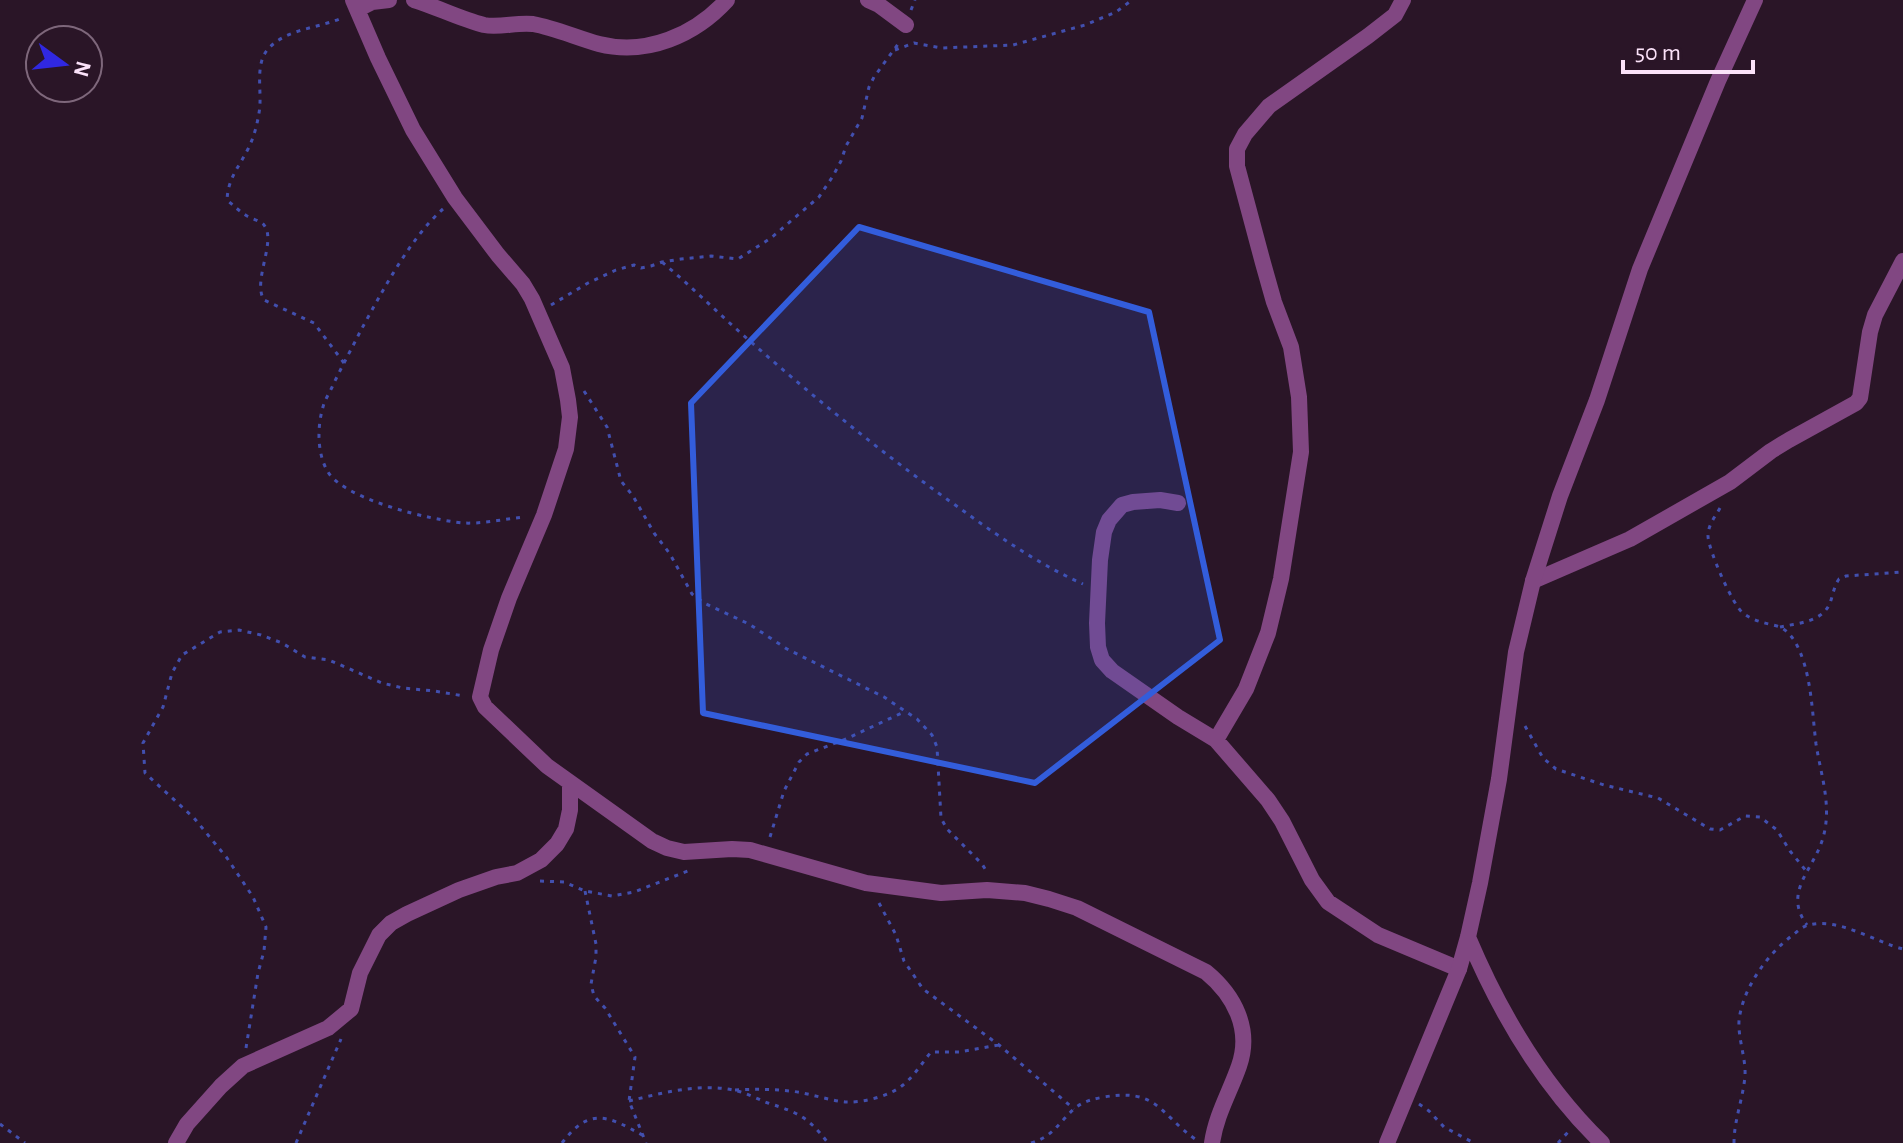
<svg xmlns="http://www.w3.org/2000/svg" width="1903" height="1143" font-family="'Alegreya Sans',sans-serif">
	<style>
		.lines { fill: none; stroke-linecap: round; stroke-linejoin: round }
		.path { stroke: #424fae; stroke-width: 3; stroke-dasharray: 4 6; stroke-linecap: butt }
		.minor { stroke: #814782; stroke-width: 16 }
		.tertiary { stroke: #814782; stroke-width: 16 }
		.marked { fill: #335ddb; fill-opacity: 0.2; stroke: #335ddb; stroke-width: 6; stroke-linejoin: round }
	</style>
	<rect width="100%" height="100%" fill="#2a1527"/>
	<g class="lines">
		<path class="path" d="M 911,10 L 915,0
			M 895,50 L 914,43 L 941,48 L 1013,45 L 1085,25 L 1116,12 L 1132,0
			M 443,209 C 410,238 382,292 361,330 C 352,348 342,366 333,385 C 330,392 325,399 323,407 C 317,427 317,454 328,472 C 345,500 432,520 463,523 C 483,524 504,519 524,517
			M 662,262 C 687,283 710,305 734,327 C 806,391 880,452 958,507 C 998,536 1038,564 1083,584
			M 551,305 L 588,283 L 616,270 L 634,265 L 641,268 L 651,266 L 662,262 L 681,259 L 711,256 L 738,259 L 771,238 L 819,197 L 833,176 L 841,161 L 846,146 L 862,118 L 869,87 L 874,77 L 901,40
			M 344,363 L 314,323 L 264,300 C 252,281 277,241 264,225 C 261,221 252,219 247,216 C 239,211 234,206 227,200 C 228,178 239,167 248,149 C 254,137 257,125 259,113 C 263,92 253,63 270,47 C 289,28 321,28 344,17
			M 584,391 L 607,427 L 621,481 L 633,496 L 654,533 L 670,554 L 692,594 L 704,603 L 749,624 L 787,649 L 884,697 L 917,719 L 932,735 L 937,747 L 941,818 L 947,829 L 982,864 L 987,872
			M 1720,508 C 1715,517 1708,525 1708,536 C 1708,549 1733,606 1743,613 C 1753,621 1765,623 1777,626 C 1794,631 1802,655 1806,670 C 1812,694 1813,719 1816,744 C 1821,776 1833,808 1822,841 C 1812,871 1783,893 1807,925
			M 1780,627 C 1799,623 1822,622 1830,603 C 1833,595 1834,586 1839,579 L 1846,576 L 1903,572
			M 1525,726 L 1543,758 L 1556,769 L 1604,785 L 1658,798 L 1710,829 L 1720,830 L 1745,816 L 1760,817 L 1777,830 L 1790,851 L 1807,872
			M 770,837 L 784,791 L 799,762 L 807,754 L 846,739 L 906,711
			M 540,881 L 564,882 L 585,891 L 612,896 L 634,892 L 693,869
			M 585,891 L 596,944 L 596,957 L 591,984 L 594,996 L 605,1008 L 635,1057 L 629,1101 L 646,1143
			M 879,903 L 896,935 L 904,961 L 923,989 L 999,1045 L 1074,1109
			M 246,1048 L 258,973 L 264,951 L 266,927 L 253,897 L 227,858 L 194,818 L 145,773 L 143,743 L 163,707 L 172,673 L 182,655 L 220,632 L 239,630 L 261,635 L 282,643 L 305,657 L 329,660 L 382,683 L 403,688 L 434,691 L 464,696
			M 735,1090 C 754,1089 772,1089 790,1091 C 809,1093 827,1100 845,1102 C 863,1103 890,1096 903,1085 C 915,1075 922,1063 931,1052 L 959,1052 L 999,1045
			M 629,1101 C 662,1093 699,1083 733,1090 C 745,1092 757,1099 768,1103 C 799,1113 808,1117 828,1143
			M 1419,1104 L 1429,1111 L 1444,1127 L 1474,1143
			M 0,1124 L 25,1143
			M 296,1143 L 341,1039
			M 562,1143 C 590,1106 608,1116 644,1136
			M 1031,1143 C 1054,1136 1058,1123 1075,1108 C 1084,1101 1093,1099 1104,1097 C 1157,1088 1159,1113 1195,1139
			M 1558,1143 L 1569,1131
			M 1734,1143 C 1734,1120 1743,1099 1745,1076 C 1746,1058 1738,1039 1739,1021 C 1742,989 1768,953 1793,935 C 1798,931 1803,926 1809,925 C 1838,917 1875,942 1903,949"/>
		<path class="minor" d="M 353,0 L 378,58 L 413,130 L 455,198 L 498,255 L 523,284 L 532,299 L 562,368 L 568,400 L 570,417 L 566,449 L 544,515 L 509,598 L 491,650 L 480,697 L 485,707 L 547,766 L 652,841 L 667,848 L 684,852 L 732,849 L 750,850 L 866,883 L 941,893 L 987,890 L 1025,893 L 1049,899 L 1077,908 L 1206,972 C 1234,995 1252,1029 1239,1066 C 1230,1092 1216,1115 1212,1143
			M 414,0 C 437,7 460,19 484,25 C 500,28 517,22 533,24 C 555,28 577,38 599,44 C 647,56 695,35 727,0
			M 868,0 L 879,5 L 906,25
			M 358,9 L 372,2 L 389,0
			M 1178,503 L 1160,500 L 1133,502 L 1122,505 L 1109,520 L 1104,532 L 1100,560 L 1097,623 L 1098,647 L 1102,660 L 1112,671 L 1178,717 L 1216,740 L 1268,800 L 1282,821 L 1312,880 L 1328,902 L 1378,935 L 1459,969
			M 1533,581 L 1630,539 L 1730,482 L 1771,451 L 1789,440 L 1856,403 L 1860,398 L 1870,332 L 1875,315 L 1903,261
			M 1216,740 L 1246,689 L 1268,633 L 1281,579 L 1301,452 L 1299,397 L 1291,347 L 1274,302 L 1263,263 L 1237,166 L 1237,149 L 1245,134 L 1269,106 L 1368,36 L 1395,15 L 1403,0
			M 176,1143 L 187,1124 L 221,1086 L 243,1066 L 328,1028 L 351,1009 L 360,973 L 379,935 L 391,923 L 407,914 L 459,890 L 496,877 L 517,873 L 541,860 L 557,844 L 566,829 L 570,810 L 570,783"/>
		<path class="tertiary" d="M 1468,937 C 1500,1013 1542,1085 1602,1143
			M 1387,1143 L 1459,969 L 1468,937 L 1480,883 L 1499,779 L 1516,652 L 1533,581 L 1560,496 L 1597,400 L 1640,269 L 1718,81 L 1755,0"/>
	</g>
	<path class="marked" d="M 859,227 L 1149,312 L 1220,640 L 1035,783 L 703,713 L 691,403 Z"/>
	<g transform="translate(64 64) rotate(105)"><circle r="38" fill="#2a1527" stroke="#7e677b" stroke-width="2"/>
	<path d="M0-6L14 30L0 20L-14 30Z" fill="#3028e1"/>
	<text y="-12" font-size="22" font-weight="bold" text-anchor="middle" fill="#fbe2f9">N</text>
	</g>
	<path d="M1623 60v12h130v-12" fill="none" stroke="#fbe2f9" stroke-width="4"/>
	<text x="1635" y="60" font-size="24" fill="#fbe2f9" stroke="#2a1527" stroke-width="6" paint-order="stroke">50 m</text>
</svg>
